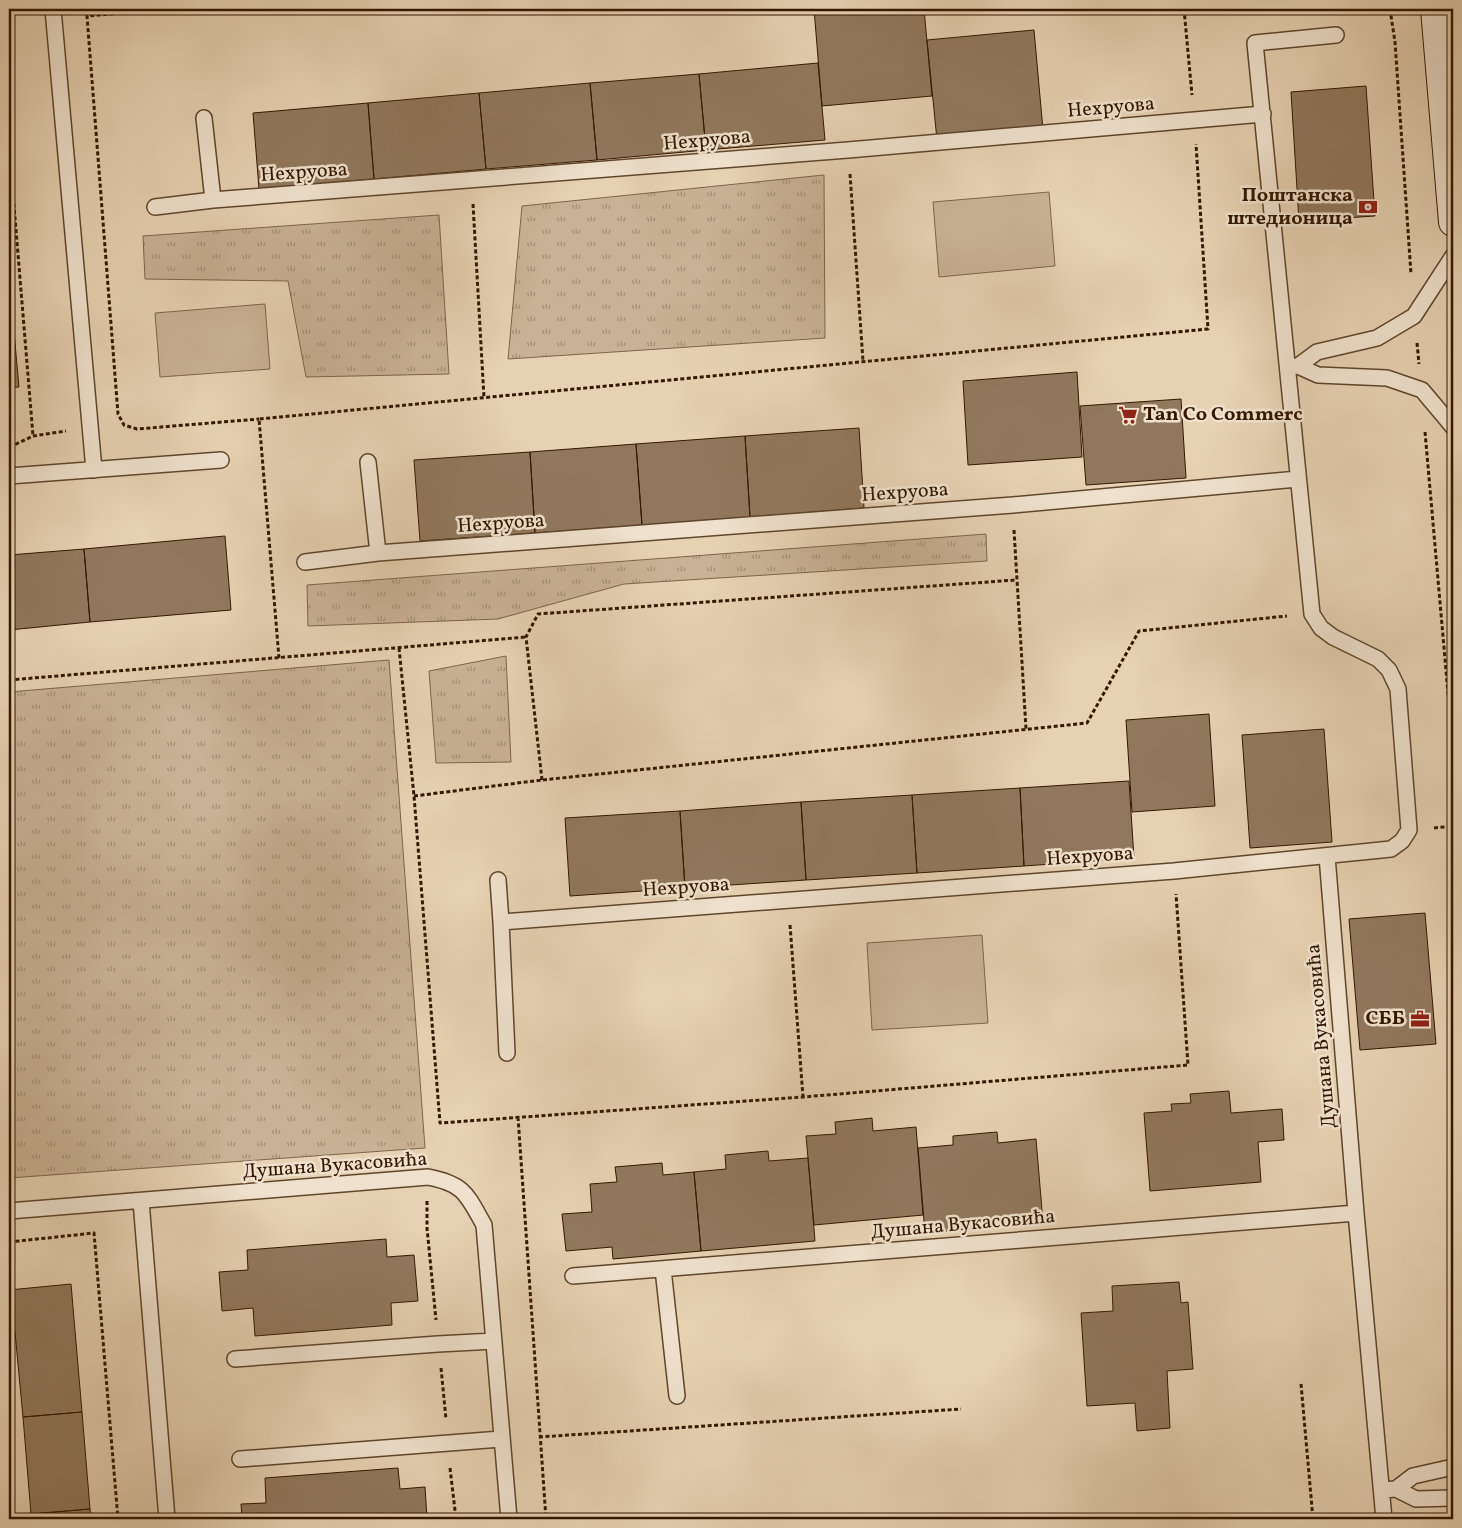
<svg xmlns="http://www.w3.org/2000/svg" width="1462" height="1528" font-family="Vollkorn,serif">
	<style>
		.grass { fill: url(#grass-tufts); stroke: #7e644a }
		.pitch { fill: #c8b194; stroke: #7e644a }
		.building { fill: #91785d; stroke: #341700 }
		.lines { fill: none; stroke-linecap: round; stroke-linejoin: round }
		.lane-casing { stroke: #60462c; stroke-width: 18 }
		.secondary-casing { stroke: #341700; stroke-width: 30 }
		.path { stroke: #341700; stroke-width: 3; stroke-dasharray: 4 2.5; stroke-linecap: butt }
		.lane { stroke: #efe1cd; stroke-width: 15 }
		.secondary { stroke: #efe1cd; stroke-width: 28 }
		.labels { text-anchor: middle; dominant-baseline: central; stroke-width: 5; stroke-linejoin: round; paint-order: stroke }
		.street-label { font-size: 20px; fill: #341700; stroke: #efe1cd }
		.poi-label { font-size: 20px; font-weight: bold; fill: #341700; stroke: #efe1cd; text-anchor: end }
	</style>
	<defs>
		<pattern id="grass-tufts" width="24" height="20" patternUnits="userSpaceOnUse" patternTransform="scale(1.25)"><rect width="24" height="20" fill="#c8b194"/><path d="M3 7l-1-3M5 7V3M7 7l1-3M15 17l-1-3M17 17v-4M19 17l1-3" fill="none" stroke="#a38f76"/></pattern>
	</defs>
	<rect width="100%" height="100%" fill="#e6d1b2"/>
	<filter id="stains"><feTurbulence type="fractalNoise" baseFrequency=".004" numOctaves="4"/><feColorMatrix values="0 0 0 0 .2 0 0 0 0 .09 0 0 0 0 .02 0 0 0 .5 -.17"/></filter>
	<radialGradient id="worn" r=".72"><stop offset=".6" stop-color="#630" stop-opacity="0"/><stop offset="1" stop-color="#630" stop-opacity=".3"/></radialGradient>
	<path class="grass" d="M 824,175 L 825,338 L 508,359 L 522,206 Z
		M 439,215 L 449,374 L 306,377 L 288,281 L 145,279 L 143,236 Z
		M 986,534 L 987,561 L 624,584 L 498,619 L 308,626 L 307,585 Z
		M 506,656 L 511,762 L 436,763 L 429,671 Z
		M 389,660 L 425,1148 L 9,1178 L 9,692 Z"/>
	<path class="pitch" d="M 1049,192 L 1055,266 L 939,277 L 933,202 Z
		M 265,304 L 270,369 L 160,377 L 155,313 Z
		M 982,935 L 988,1023 L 872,1030 L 867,943 Z"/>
	<path class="building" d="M 814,9 L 924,9 L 932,96 L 822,106 Z
		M 1034,30 L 1043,130 L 937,140 L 927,40 Z
		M 818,63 L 825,140 L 706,150 L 699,74 Z
		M 699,74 L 706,150 L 597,160 L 590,83 Z
		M 590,83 L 597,160 L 486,169 L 479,93 Z
		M 1366,86 L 1375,216 L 1299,221 L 1291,92 Z
		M 479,93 L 486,169 L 374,179 L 368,103 Z
		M 368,103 L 374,179 L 259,189 L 253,113 Z
		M 9,277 L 19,387 L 9,388 Z
		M 1077,372 L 1082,457 L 968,465 L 963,381 Z
		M 1181,399 L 1186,478 L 1086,485 L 1080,406 Z
		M 859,428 L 864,508 L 750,517 L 745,436 Z
		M 745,436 L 750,517 L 642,525 L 636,444 Z
		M 636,444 L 642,525 L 535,533 L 530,452 Z
		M 530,452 L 535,533 L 420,541 L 414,460 Z
		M 225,536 L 231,610 L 90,622 L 84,549 Z
		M 84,549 L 90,622 L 9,630 L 9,555 Z
		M 1209,714 L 1215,806 L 1132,812 L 1126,720 Z
		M 1324,729 L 1332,842 L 1250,848 L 1242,735 Z
		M 1129,781 L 1134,858 L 1024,866 L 1020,788 Z
		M 1020,788 L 1024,866 L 917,873 L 912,795 Z
		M 912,795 L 917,873 L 806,880 L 801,802 Z
		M 801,802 L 806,880 L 685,888 L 680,811 Z
		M 680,811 L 685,888 L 570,896 L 565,818 Z
		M 1425,913 L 1436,1044 L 1360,1050 L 1349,919 Z
		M 1229,1091 L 1231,1113 L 1282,1109 L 1284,1140 L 1258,1142 L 1261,1182 L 1150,1191 L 1144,1113 L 1172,1111 L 1171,1104 L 1191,1103 L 1190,1094 Z
		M 872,1118 L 873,1131 L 916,1127 L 923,1215 L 814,1225 L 806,1136 L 836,1134 L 835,1122 Z
		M 997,1132 L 998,1143 L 1036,1139 L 1043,1222 L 925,1233 L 918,1148 L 953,1145 L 953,1136 Z
		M 768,1151 L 769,1161 L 808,1158 L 815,1241 L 701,1251 L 694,1172 L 726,1169 L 725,1155 Z
		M 662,1163 L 663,1175 L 694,1172 L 701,1251 L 613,1259 L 612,1247 L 566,1251 L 562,1214 L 592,1212 L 590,1184 L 617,1182 L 615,1167 Z
		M 386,1239 L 387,1257 L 414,1255 L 418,1301 L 391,1303 L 392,1325 L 255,1336 L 253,1308 L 222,1311 L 219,1272 L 248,1270 L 247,1250 Z
		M 1179,1282 L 1181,1303 L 1188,1302 L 1193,1369 L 1167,1371 L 1170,1428 L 1137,1431 L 1135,1403 L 1087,1406 L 1081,1313 L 1113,1311 L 1112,1286 Z
		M 71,1284 L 82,1412 L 23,1417 L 15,1332 L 9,1311 L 9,1290 Z
		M 82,1412 L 90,1509 L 31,1514 L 23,1417 Z
		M 398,1468 L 400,1489 L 425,1487 L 427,1519 L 242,1519 L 241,1504 L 266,1503 L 265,1478 Z
		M 90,1509 L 91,1519 L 31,1519 L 31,1514 Z"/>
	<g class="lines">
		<g class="lane-casing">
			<path id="lane" d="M 53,9 L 94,470
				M 204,118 L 213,200
				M 155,207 L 213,200 L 848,150 L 1263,114
				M 1298,366 L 1318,375 L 1387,378 L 1422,390 L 1453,427
				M 1288,367 L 1298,366 L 1317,352 L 1377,338 L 1414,316 L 1453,256
				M 368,462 L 378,553
				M 9,476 L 221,460
				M 305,562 L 378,553 L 1013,505 L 1298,479
				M 1327,856 L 1356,1213 L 1384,1519
				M 498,880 L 501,922
				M 507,1053 L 501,922 L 1174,871 L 1391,849 L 1402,841 L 1409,830 L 1398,689 L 1389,670 L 1378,659 L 1333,637 L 1321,628 L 1312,614 L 1255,43 L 1336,35
				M 141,1201 L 167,1519
				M 9,1211 L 428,1177 C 465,1184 467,1195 484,1225 L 509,1519
				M 663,1269 L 677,1396
				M 573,1276 L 1356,1213
				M 235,1359 L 438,1344 L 494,1341
				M 240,1459 L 501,1439
				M 1396,1489 L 1413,1476 L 1453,1467
				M 1382,1490 L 1396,1489 L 1416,1499 L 1453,1498"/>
		</g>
		<g class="secondary-casing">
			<path id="secondary" d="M 1435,9 L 1453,222"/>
		</g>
		<path class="path" d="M 172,9 L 87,16 L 118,414 L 124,425 L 137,429 L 259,419
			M 1184,9 L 1192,95
			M 1390,9 L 1395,42 L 1411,274
			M 9,145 L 33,436
			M 850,174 L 863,361
			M 473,204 L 484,398
			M 1417,343 L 1419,364
			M 1425,432 L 1453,750
			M 9,445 L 14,445 L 33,436 L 66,431
			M 1014,530 L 1026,729
			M 399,648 L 414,796 L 440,1123 L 803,1097 L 1188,1065 L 1176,894
			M 279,658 L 259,419 L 1208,329 L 1196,144
			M 9,680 L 526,637
			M 542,780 L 526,637 L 538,614 L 1016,580
			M 414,796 L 542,780 L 1087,723 L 1139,631 L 1287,616
			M 1434,828 L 1453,826
			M 790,925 L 803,1097
			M 518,1117 L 546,1519
			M 427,1201 L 427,1228 L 436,1320
			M 9,1242 L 94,1233 L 118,1519
			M 441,1368 L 446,1419
			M 1301,1384 L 1313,1519
			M 539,1437 L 961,1409
			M 450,1468 L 456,1519"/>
		<use href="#lane" class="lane"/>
		<use href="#secondary" class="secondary"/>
	</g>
	<defs>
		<g id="bank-bare" transform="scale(1.5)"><path d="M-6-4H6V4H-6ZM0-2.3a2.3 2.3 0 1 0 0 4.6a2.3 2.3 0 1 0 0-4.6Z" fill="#8f2418" stroke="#efe1cd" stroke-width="2.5" paint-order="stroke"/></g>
		<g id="supermarket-bare" transform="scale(1.5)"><path d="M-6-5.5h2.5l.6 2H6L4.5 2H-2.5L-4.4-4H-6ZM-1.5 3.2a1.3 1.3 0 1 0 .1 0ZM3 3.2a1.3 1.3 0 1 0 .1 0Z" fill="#8f2418" stroke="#efe1cd" stroke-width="2.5" paint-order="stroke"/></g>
		<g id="office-bare" transform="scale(1.5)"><path d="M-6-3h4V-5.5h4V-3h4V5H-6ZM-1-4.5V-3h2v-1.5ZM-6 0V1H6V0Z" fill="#8f2418" stroke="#efe1cd" stroke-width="2.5" paint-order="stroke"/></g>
	</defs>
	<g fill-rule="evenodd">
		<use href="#bank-bare" x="1368" y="207"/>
		<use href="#supermarket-bare" x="1128" y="415"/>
		<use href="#office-bare" x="1420" y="1019"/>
	</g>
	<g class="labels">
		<g class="street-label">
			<text transform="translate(1111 108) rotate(-5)">Нехруова</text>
			<text transform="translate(707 141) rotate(-5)">Нехруова</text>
			<text transform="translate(304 173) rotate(-4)">Нехруова</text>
			<text transform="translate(905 493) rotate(-4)">Нехруова</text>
			<text transform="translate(501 524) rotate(-4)">Нехруова</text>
			<text transform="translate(1090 857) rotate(-4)">Нехруова</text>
			<text transform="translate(686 888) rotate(-4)">Нехруова</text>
			<text transform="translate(1322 1036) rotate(-95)">Душана Вукасовића</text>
			<text transform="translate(335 1166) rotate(-4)">Душана Вукасовића</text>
			<text transform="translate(963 1225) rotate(-5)">Душана Вукасовића</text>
		</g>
		<g class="poi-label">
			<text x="1353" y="196">Поштанска<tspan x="1353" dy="23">штедионица</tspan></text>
			<text x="1143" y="415" text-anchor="start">Tan Co Commerc</text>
			<text x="1405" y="1019">СББ</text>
		</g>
	</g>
	<rect width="1462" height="1528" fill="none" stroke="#e6d1b2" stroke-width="30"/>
	<rect x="10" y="10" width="1442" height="1508" fill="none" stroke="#341700" stroke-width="2.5"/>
	<rect x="15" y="15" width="1432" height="1498" fill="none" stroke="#341700"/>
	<rect width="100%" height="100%" filter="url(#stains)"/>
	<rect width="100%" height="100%" fill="url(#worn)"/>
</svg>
